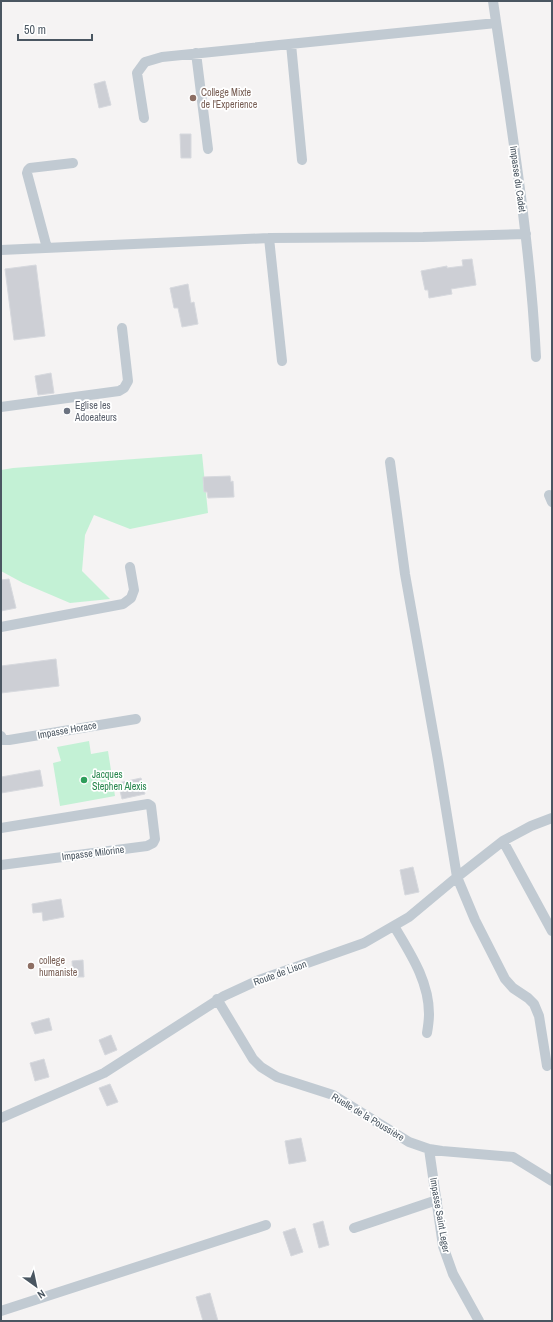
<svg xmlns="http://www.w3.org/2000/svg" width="553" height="1322" font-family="'Archivo Narrow',sans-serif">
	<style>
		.green { fill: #c3f1d5 }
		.building { fill: #cdcfd5; stroke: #d7d9de }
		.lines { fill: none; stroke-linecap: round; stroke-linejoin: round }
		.minor { stroke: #c1cad2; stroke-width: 10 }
		.education-dot { fill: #8d6e63; stroke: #fff; stroke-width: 1.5 }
		.worship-dot { fill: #6b7280; stroke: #fff; stroke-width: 1.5 }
		.leisure-dot { fill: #2e9e5b; stroke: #fff; stroke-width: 1.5 }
		.labels { text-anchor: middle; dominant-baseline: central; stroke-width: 3.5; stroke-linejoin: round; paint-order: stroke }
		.education-label { font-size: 10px; fill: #785e54; stroke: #fff; text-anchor: start }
		.street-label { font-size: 10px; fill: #4a5661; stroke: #fff }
		.worship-label { font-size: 10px; fill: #5b616d; stroke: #fff; text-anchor: start }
		.leisure-label { font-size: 10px; fill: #27864d; stroke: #fff; text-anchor: start }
	</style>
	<rect width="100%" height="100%" fill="#f5f3f3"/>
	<path class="green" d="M 202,454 L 208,513 L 130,529 L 94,515 L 85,535 L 82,571 L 110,599 L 70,603 L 23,583 L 1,571 L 1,470 L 13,468 Z
		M 89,741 L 91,754 L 108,751 L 115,796 L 60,806 L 53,763 L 61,761 L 57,747 Z"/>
	<path class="building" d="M 105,81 L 111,105 L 99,108 L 94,84 Z
		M 180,134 L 191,134 L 191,158 L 181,158 Z
		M 472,259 L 476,285 L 451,289 L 452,294 L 429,298 L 428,290 L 425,290 L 421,271 L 447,266 L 447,268 L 463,266 L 462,260 Z
		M 36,265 L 45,336 L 14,340 L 5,269 Z
		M 188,284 L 191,303 L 194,302 L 198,324 L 182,327 L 178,308 L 174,308 L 170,288 Z
		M 51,373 L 54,393 L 38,395 L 35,376 Z
		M 230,476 L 231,482 L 233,481 L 234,497 L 208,498 L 207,492 L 204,492 L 203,477 Z
		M 9,579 L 16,608 L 1,611 L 1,580 Z
		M 56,659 L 59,686 L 1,693 L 1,666 Z
		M 40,770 L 43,786 L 1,793 L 1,777 Z
		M 141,778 L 145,794 L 122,799 L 118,783 Z
		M 413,867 L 419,892 L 405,895 L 400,870 Z
		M 61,899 L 64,917 L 43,921 L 42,912 L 33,913 L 32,904 Z
		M 83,960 L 84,977 L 73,977 L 72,961 Z
		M 49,1018 L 52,1030 L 35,1034 L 31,1023 Z
		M 111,1035 L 117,1050 L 105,1055 L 99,1040 Z
		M 44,1059 L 49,1077 L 35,1081 L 30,1063 Z
		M 110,1084 L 118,1102 L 107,1106 L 99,1088 Z
		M 301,1138 L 306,1161 L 289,1164 L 285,1141 Z
		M 323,1221 L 329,1245 L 319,1248 L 313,1224 Z
		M 295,1228 L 303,1252 L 291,1256 L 283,1232 Z
		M 210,1293 L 218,1321 L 203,1321 L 196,1297 Z"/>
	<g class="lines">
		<path class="minor" d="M 493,1 C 510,119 530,238 536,357
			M 291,44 L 302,160
			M 196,53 L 208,149
			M 144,118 L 137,73 L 145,62 L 162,57 L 496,23
			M 269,238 L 282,361
			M 47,248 L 27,173 L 28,170 L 30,168 L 73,163
			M 1,250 L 269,238 L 423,237 L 526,234
			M 1,407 L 119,391 L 124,388 L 128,381 L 122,328
			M 390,462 L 405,574 L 438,760 L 457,877 L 475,920 L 505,979 L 513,988 L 528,998 L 534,1004 L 539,1016 L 547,1066
			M 549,495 L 552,502
			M 1,627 L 123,604 L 131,598 L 134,590 L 130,567
			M 1,736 L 3,740 L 9,740 L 136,719
			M 1,828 L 148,804 L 151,806 L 155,839 L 153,843 L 147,846 L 1,865
			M 503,841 L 552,931
			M 394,926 C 410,953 429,981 429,1014 C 429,1020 428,1027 427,1033
			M 217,999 L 253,1059 L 261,1067 L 277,1077 L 333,1095 L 409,1142 L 429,1149 L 442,1151 L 513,1157 L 552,1181
			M 1,1118 L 104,1073 L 224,996 L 259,980 L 364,943 L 409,917 L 457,877 L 503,841 L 531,826 L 552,818
			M 429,1149 L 443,1246 L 453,1274 L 479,1321
			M 354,1228 L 437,1200
			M 1,1311 L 266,1225"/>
	</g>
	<g class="education-dot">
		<circle cx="193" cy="98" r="4"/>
		<circle cx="31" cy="966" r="4"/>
	</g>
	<circle class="worship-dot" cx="67" cy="411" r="4"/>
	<circle class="leisure-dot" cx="84" cy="780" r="4"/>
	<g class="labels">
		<g class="education-label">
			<text x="201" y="92">College Mixte<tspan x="201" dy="12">de l'Experience</tspan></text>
			<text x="39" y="960">college<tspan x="39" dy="12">humaniste</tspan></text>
		</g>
		<g class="street-label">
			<text transform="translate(518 179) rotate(82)">Impasse du Cadet</text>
			<text transform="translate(67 730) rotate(-10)">Impasse Horace</text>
			<text transform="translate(93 853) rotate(-7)">Impasse Milorine</text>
			<text transform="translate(280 973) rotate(-20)">Route de Lison</text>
			<text transform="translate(368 1117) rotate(31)">Ruelle de la Poussière</text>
			<text transform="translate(440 1215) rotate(80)">Impasse Saint Leger</text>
		</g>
		<g class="worship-label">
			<text x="75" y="405">Eglise les<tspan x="75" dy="12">Adoeateurs</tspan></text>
		</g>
		<g class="leisure-label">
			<text x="92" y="774">Jacques<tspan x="92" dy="12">Stephen Alexis</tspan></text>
		</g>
	</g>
	<rect width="553" height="1322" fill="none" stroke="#4a5661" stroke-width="4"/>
	<g transform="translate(36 1286) rotate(147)" stroke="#ffffff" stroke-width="3" paint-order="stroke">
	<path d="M0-3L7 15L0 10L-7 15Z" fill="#4a5661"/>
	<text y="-6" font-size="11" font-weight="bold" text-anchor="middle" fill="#4a5661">N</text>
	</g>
	<path d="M18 34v6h74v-6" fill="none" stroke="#4a5661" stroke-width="2"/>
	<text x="24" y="34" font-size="12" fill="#4a5661" stroke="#ffffff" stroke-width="3" paint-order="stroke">50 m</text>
</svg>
